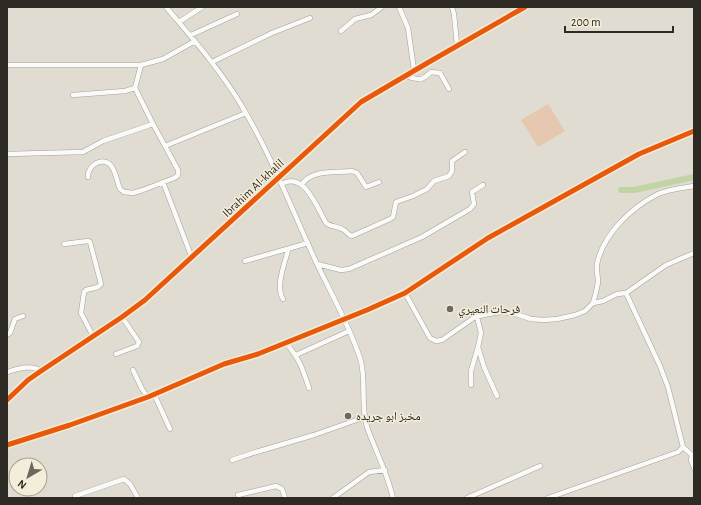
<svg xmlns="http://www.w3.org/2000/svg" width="701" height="505" font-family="'Alegreya Sans','Noto Naskh Arabic',sans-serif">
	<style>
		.green { fill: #e6c8b0 }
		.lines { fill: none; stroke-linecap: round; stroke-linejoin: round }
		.river { stroke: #c1d5a4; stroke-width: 6 }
		.minor-casing { stroke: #a4a199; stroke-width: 5.5 }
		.tertiary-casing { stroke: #a4a199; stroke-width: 6 }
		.minor { stroke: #fafaf8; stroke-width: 4.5 }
		.tertiary { stroke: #fafaf8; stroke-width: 5.5 }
		.cycleway-casing { stroke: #f4edd9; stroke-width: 8 }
		.cycleway { stroke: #e8590c; stroke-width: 5 }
		.poi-dot { fill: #6c6860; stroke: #f4edd9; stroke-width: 1.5 }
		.labels { text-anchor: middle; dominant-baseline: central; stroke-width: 3; stroke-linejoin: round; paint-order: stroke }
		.street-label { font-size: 12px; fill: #2d2a23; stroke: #f4edd9 }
		.poi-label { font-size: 12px; fill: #2d2a23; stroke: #f4edd9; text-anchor: start }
	</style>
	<rect width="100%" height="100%" fill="#e0dcd2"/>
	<path class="green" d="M 548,104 L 565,131 L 538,147 L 521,120 Z"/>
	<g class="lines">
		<path class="river" d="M 621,190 L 634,190 L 694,177"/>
		<g class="minor-casing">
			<path id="minor" d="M 166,7 C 192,38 219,68 240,103 C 271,154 292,210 317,264 C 332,295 349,325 360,358 C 367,380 360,405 367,427 C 376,452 387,472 393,498
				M 399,7 L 408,28 L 414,70
				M 452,7 L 454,14 L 457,45
				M 179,22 L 202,7
				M 341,31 L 355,19 L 371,15 L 382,7
				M 191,35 L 237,14
				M 212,62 L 272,33 L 310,18
				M 7,65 L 141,65 L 163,59 L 195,41
				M 403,76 C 419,78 418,84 431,72 L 440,73 L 449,89
				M 135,88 L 153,124
				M 73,95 L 125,91 L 135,88 L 141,65
				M 7,154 L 83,152 L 103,141 L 153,124 L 165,146
				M 88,177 C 87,165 104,155 112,167 C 116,173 117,182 120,189 L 124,192 L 133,193 L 143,190 L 174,178 C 178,176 179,175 178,170 L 165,146 L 246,113
				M 163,182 L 192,258
				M 282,184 C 304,171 317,207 326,223 C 331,227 338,226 344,230 C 347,232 348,235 352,236 L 390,219 L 393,217 L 396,202 L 413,196 L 427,189 L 434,181 L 449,176 L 452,171 L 452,161 L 465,152
				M 302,184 C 313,169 336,173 352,171 L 357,173 L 366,187 L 379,182
				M 64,244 L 88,241 L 90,242 L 101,284 L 98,287 L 86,290 L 84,292 L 81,313 L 93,336
				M 245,261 L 308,243
				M 317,264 L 341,270 L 349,269 L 422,237 L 470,209 L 474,204 L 472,192 L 483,185
				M 405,293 L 430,338 L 436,341 L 442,340 L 475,317 L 488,314 L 501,312 L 513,313 L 531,319 L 543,320 L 557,319 L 575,315 L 585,311 L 593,303 L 603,301 L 617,294 L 626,293 L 666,265 L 694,253
				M 626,293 L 660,366 L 668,387 L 683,447
				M 283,299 C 275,286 285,263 288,250
				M 593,303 C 595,296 597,289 598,282 C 598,276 596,270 597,264 C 603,234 632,207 658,194 C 669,189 682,188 694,186
				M 477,317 L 481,333 L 478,347 L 484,367 L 497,396
				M 7,335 L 10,333 L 15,319 L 23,316
				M 286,343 C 300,360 302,367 309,388
				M 116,354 L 137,346 L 139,342 L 122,317
				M 296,355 L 349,331
				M 133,370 L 142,389 L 148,397
				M 7,372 C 18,369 31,364 41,371
				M 471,385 L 471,371 L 478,347
				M 154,394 L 170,429
				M 7,445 L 70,425 L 148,397 L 224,364 L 258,354 L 367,310 L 405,293 L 488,238 L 594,179 L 639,154 L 694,131
				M 692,455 L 691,460 L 694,468
				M 232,460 L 256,452 L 314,435 L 365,417
				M 238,495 L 276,486 L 282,489 L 285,498
				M 75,496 L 124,479 L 130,484 L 138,498
				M 333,498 L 369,472 L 385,470
				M 467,498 L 540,466
				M 548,498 L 678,452 L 683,447 L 692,455 L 694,455"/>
		</g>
		<g class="tertiary-casing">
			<path id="tertiary" d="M 7,400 L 28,380 L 41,371 L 122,317 L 145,300 L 361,102 L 429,62 L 525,7"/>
		</g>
		<use href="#minor" class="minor"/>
		<use href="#tertiary" class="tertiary"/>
		<g class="cycleway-casing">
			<path id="cycleway" d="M 7,400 L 28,380 L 41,371 L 122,317 L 145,300 L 361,102 L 429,62 L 525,7
				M 7,445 L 70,425 L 148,397 L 224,364 L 258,354 L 367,310 L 405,293 L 488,238 L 594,179 L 639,154 L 694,131"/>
		</g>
		<use href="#cycleway" class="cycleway"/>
	</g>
	<g class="poi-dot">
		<circle cx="450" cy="309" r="4"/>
		<circle cx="348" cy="416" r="4"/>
	</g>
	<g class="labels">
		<g class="street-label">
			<text transform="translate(253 188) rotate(-43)">Ibrahim Al-khalil</text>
		</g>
		<g class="poi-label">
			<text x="458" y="309">فرحات النعيري</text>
			<text x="356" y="416">مخبز ابو جريده</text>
		</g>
	</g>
	<rect width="701" height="505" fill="none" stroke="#2d2a23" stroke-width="16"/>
	<g transform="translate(28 477) rotate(218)"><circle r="19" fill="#f4edd9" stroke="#a49f90"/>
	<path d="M0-3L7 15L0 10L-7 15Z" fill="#6c6860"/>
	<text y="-6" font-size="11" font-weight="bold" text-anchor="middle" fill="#2d2a23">N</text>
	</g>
	<path d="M565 26v6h108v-6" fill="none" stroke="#2d2a23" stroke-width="2"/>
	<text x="571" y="26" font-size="12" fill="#2d2a23" stroke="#f4edd9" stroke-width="3" paint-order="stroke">200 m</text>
</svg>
